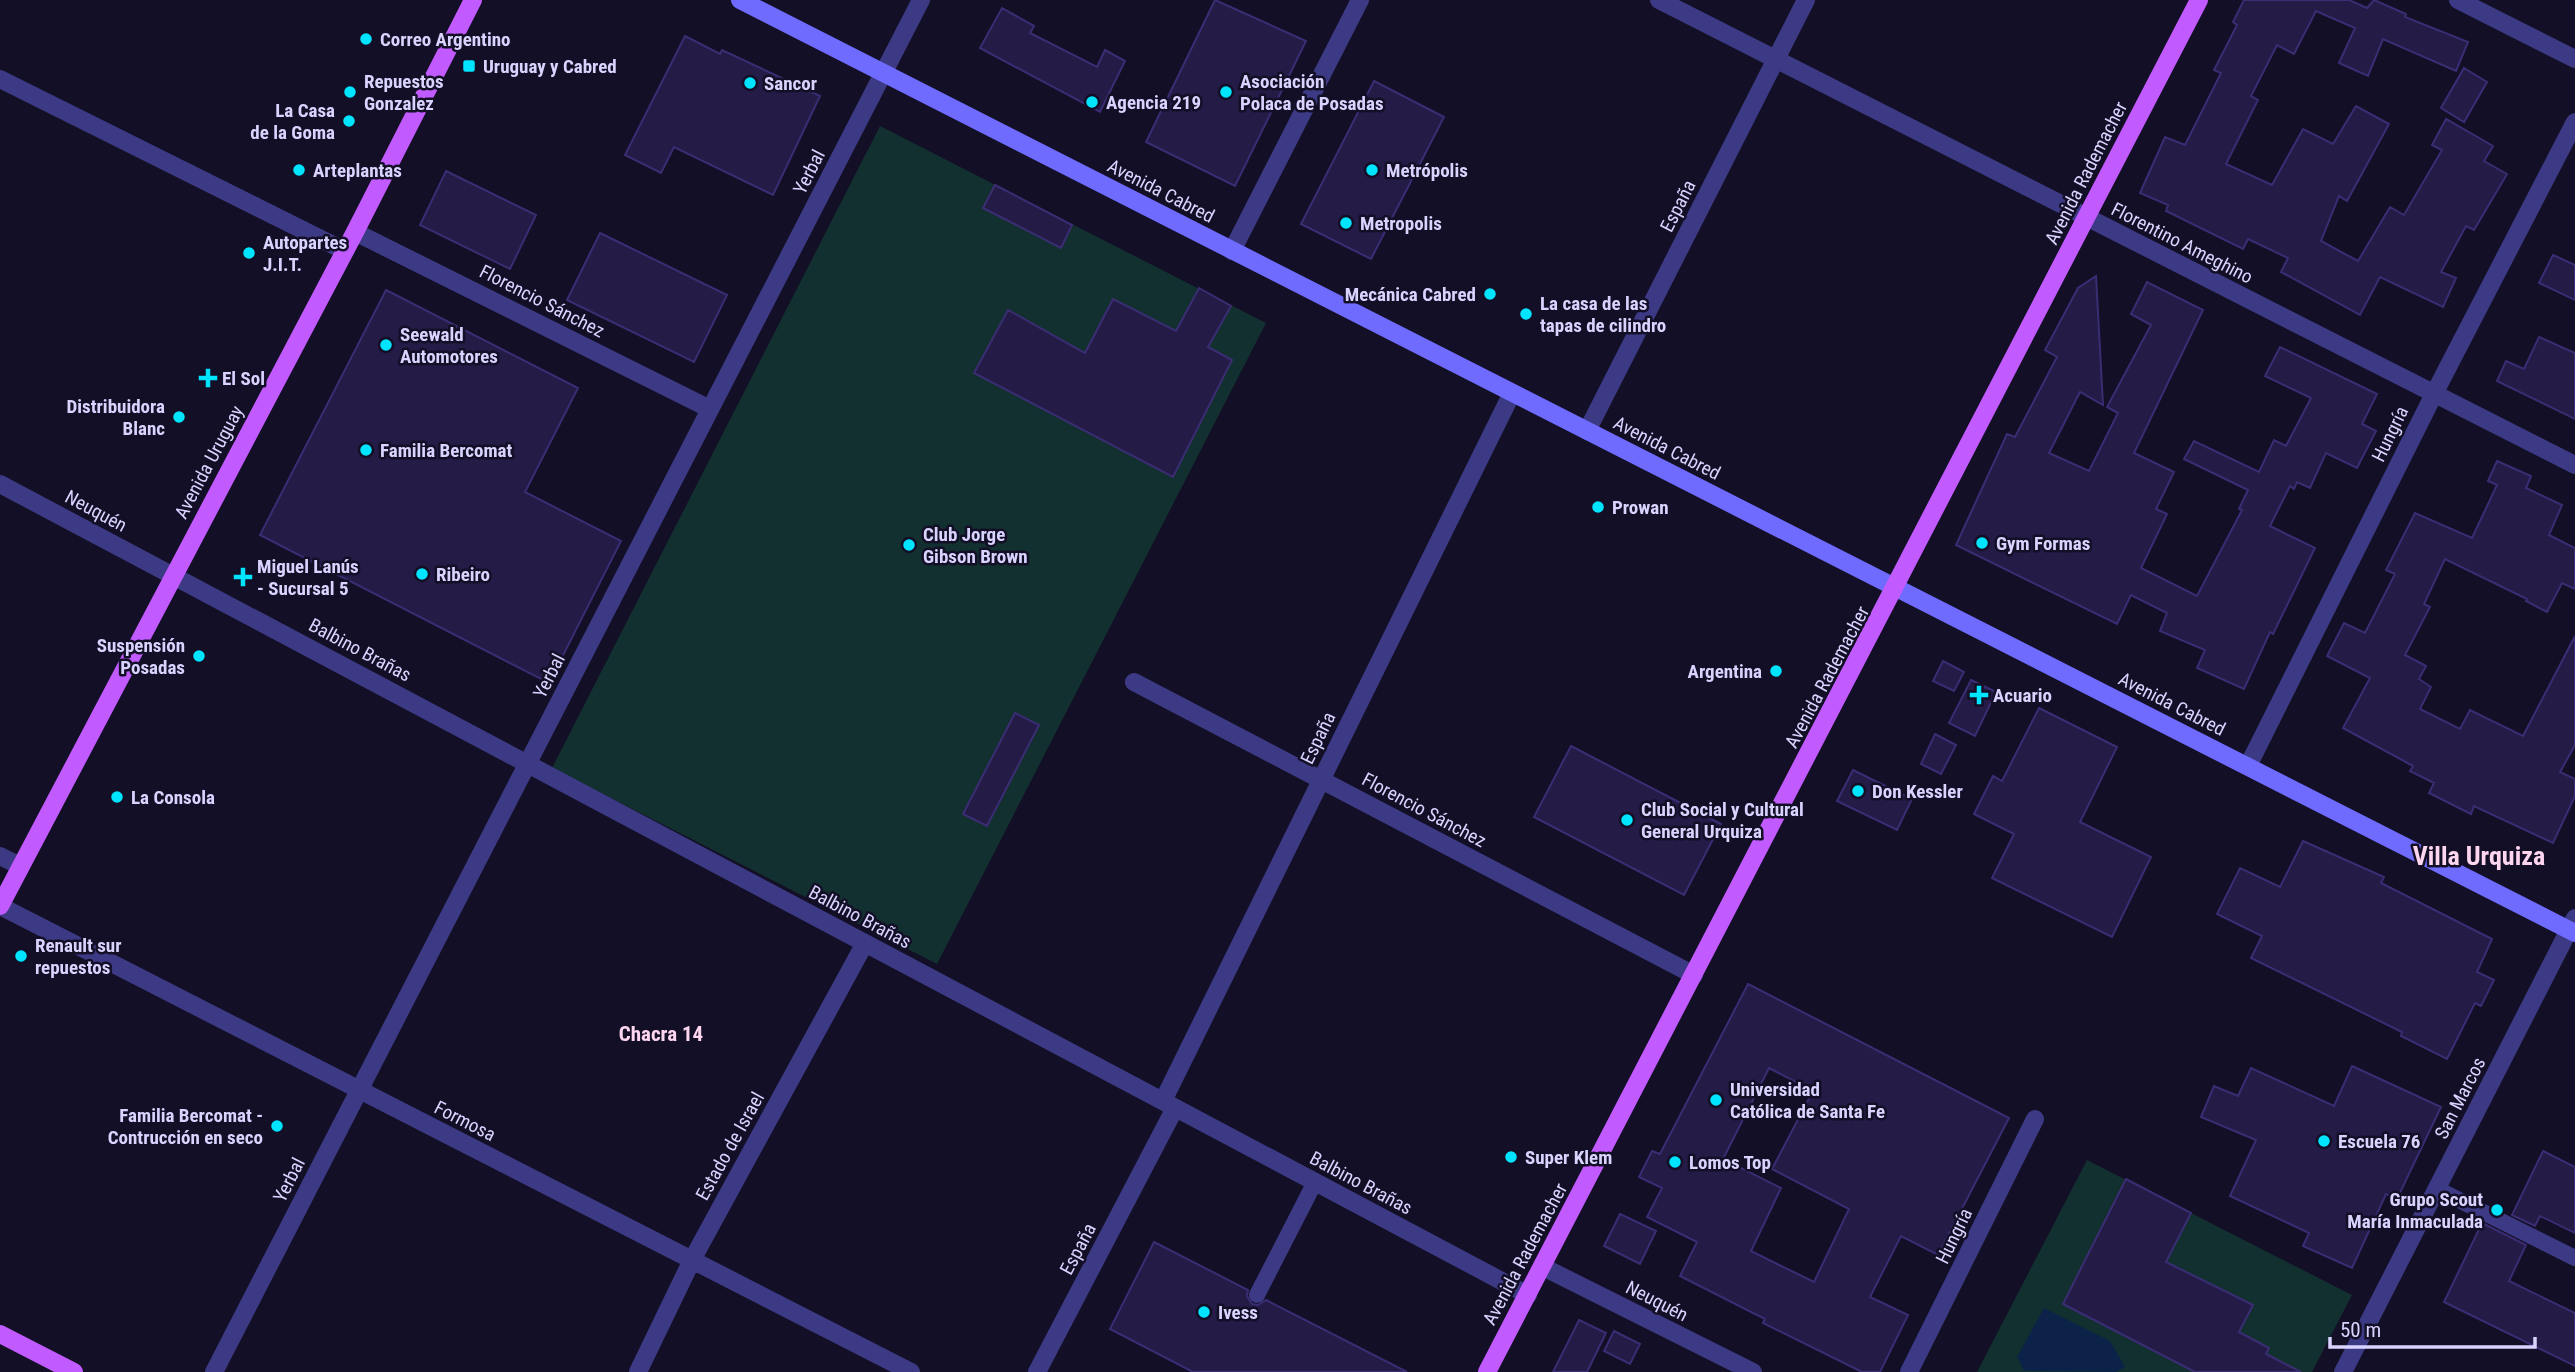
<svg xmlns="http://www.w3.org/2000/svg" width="2575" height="1372" font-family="'Roboto Condensed',sans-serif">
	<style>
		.green { fill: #12302f }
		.water { fill: #0c2248 }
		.building { fill: #241b47; stroke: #3b2d73; stroke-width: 2; fill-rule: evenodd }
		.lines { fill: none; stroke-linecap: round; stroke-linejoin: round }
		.service { stroke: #3d3a85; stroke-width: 16 }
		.minor { stroke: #3d3a85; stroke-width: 18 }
		.secondary { stroke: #6f6bff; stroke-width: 18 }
		.primary { stroke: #c25bff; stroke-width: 18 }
		.poi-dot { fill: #00e5ff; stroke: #130f26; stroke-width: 2.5 }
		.labels { text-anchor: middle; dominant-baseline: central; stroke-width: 5; stroke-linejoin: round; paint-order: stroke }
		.poi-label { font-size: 19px; font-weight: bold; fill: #d9d4ff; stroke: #130f26; text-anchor: start }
		.street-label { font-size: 19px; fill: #d9d4ff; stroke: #130f26 }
		.neighbourhood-label { font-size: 21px; font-weight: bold; fill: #ffd6f0; stroke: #130f26 }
		.district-label { font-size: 26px; font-weight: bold; fill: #ffd6f0; stroke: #130f26 }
	</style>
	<rect width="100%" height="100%" fill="#130f26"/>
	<path class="green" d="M 880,126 L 1266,323 L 937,964 L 552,768 Z
		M 2087,1160 L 2352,1295 L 2312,1372 L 1977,1372 Z"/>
	<path class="water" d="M 2044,1308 L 2110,1341 L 2125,1367 L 2116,1372 L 2024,1371 L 2017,1357 Z"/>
	<path class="building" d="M 1215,0 L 1306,41 L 1235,186 L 1146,142 Z
		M 2244,0 L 2349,0 L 2367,8 L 2374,0 L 2406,14 L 2405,17 L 2468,42 L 2456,71 L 2383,39 L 2368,76 L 2339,63 L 2355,28 L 2316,11 L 2294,54 L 2277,45 L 2251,96 L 2258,100 L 2226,164 L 2272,185 L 2303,129 L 2333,144 L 2356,106 L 2389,124 L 2347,201 L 2339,196 L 2321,241 L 2358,261 L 2390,207 L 2404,215 L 2442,150 L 2432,145 L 2446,119 L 2493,146 L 2484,161 L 2507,174 L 2474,230 L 2466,226 L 2441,272 L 2456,278 L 2443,307 L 2380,277 L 2360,315 L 2281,272 L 2288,258 L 2248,239 L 2243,249 L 2166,211 L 2168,205 L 2140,193 L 2165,137 L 2185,145 L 2221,73 L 2214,70 L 2237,25 L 2233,22 Z
		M 1002,8 L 1034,26 L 1030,33 L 1097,67 L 1105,50 L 1125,61 L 1100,112 L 980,48 Z
		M 685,36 L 720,54 L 722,50 L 820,96 L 773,195 L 674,147 L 661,173 L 625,155 Z
		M 2464,68 L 2487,82 L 2464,122 L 2441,108 Z
		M 1374,81 L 1444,117 L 1371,259 L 1301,224 Z
		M 446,171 L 536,215 L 510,269 L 420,225 Z
		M 995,185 L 1072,225 L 1061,248 L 983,208 Z
		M 600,233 L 727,295 L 694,362 L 567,300 Z
		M 2553,255 L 2575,265 L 2575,300 L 2539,283 Z
		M 2096,276 L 2103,405 L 2080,392 L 2049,453 L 2089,471 L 2118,413 L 2107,407 L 2151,325 L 2131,314 L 2147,282 L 2203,310 L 2134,453 L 2174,472 L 2156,509 L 2167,514 L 2141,568 L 2197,596 L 2242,510 L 2239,509 L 2248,490 L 2184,459 L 2194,441 L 2259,472 L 2274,440 L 2286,446 L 2311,398 L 2265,376 L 2280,347 L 2377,394 L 2362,424 L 2376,431 L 2357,468 L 2326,453 L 2310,488 L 2297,482 L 2294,489 L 2290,486 L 2270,526 L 2315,548 L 2273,634 L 2270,632 L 2244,689 L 2197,668 L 2205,650 L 2160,631 L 2167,613 L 2131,595 L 2117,624 L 1956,545 L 2007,434 L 2015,437 L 2057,357 L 2045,350 L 2078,288 Z
		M 1199,288 L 1231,306 L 1208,347 L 1232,360 L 1173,477 L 974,373 L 1008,310 L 1085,353 L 1113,299 L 1176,331 Z
		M 386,290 L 578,388 L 525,492 L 621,541 L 549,683 L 260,535 Z
		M 2539,337 L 2575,353 L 2575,419 L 2497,381 L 2506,361 L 2524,369 Z
		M 2497,461 L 2531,476 L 2526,488 L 2562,505 L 2549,535 L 2575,548 L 2575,589 L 2562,583 L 2547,612 L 2526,601 L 2527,599 L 2445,559 L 2424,604 L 2430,607 L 2405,655 L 2426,666 L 2419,679 L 2431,687 L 2420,709 L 2460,729 L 2470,710 L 2523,736 L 2575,636 L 2575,745 L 2560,772 L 2575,779 L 2575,796 L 2553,843 L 2474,806 L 2471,814 L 2429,793 L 2434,783 L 2410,771 L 2413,766 L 2343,728 L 2370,678 L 2327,656 L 2344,623 L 2365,633 L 2395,574 L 2386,570 L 2415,513 L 2472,538 L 2497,485 L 2488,481 Z
		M 1943,661 L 1964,672 L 1954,691 L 1933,681 Z
		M 1971,680 L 1996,692 L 1975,736 L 1949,723 Z
		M 2039,708 L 2117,747 L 2080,822 L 2151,857 L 2112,937 L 1992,878 L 2014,834 L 1974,814 L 1993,776 L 2002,781 Z
		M 1015,713 L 1039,725 L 987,826 L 963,814 Z
		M 1935,734 L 1956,745 L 1941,774 L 1921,764 Z
		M 1571,746 L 1721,824 L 1684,895 L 1534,817 Z
		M 1853,770 L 1912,799 L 1897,830 L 1837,801 Z
		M 2303,841 L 2384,877 L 2381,883 L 2492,939 L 2477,972 L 2494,980 L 2481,1006 L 2475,1003 L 2447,1059 L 2401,1036 L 2402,1032 L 2251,958 L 2262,936 L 2217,914 L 2240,868 L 2280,887 Z
		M 1748,984 L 2009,1118 L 1938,1255 L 1901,1236 L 1870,1297 L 1908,1315 L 1880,1372 L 1862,1372 L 1763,1323 L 1765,1319 L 1680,1276 L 1697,1242 L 1647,1217 L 1662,1188 L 1639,1177 L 1652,1151 L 1660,1154 ZM 1769,1068 L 1813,1091 L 1772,1169 L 1849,1209 L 1814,1282 L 1751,1251 L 1781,1188 L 1723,1159 Z
		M 2352,1066 L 2441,1107 L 2397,1199 L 2386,1194 L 2352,1268 L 2303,1246 L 2309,1233 L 2230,1196 L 2256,1140 L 2201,1117 L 2214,1086 L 2238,1096 L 2251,1068 L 2334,1106 Z
		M 2543,1151 L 2575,1167 L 2575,1233 L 2540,1216 L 2535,1226 L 2512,1215 Z
		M 2126,1179 L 2191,1213 L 2166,1262 L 2253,1305 L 2239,1332 L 2269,1348 L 2266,1354 L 2301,1372 L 2195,1372 L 2063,1304 Z
		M 1620,1214 L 1656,1231 L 1640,1264 L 1604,1246 Z
		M 2482,1223 L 2526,1245 L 2509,1281 L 2575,1313 L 2575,1366 L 2444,1302 Z
		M 1154,1242 L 1248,1290 L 1247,1296 L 1252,1304 L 1258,1305 L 1266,1300 L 1407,1372 L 1193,1372 L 1110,1329 Z
		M 1579,1320 L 1606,1333 L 1587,1372 L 1553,1372 Z
		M 1614,1331 L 1640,1344 L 1630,1364 L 1604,1351 Z"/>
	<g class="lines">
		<path class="service" d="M 2437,1189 L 2575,1258
			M 1257,1295 L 1315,1182"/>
		<path class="minor" d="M 1659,0 L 2575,465
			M 2458,0 L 2575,59
			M 0,79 L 345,251
			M 355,232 L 710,409
			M 1232,251 L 1360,0
			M 1587,431 L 1806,0
			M 0,484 L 1528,1295
			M 1134,682 L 1694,975
			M 2248,766 L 2434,394 L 2575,122
			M 0,856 L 20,866
			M 0,906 L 911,1372
			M 1163,1101 L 1512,393
			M 1543,1267 L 1753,1372
			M 214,1372 L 921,0
			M 638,1372 L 692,1260 L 865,943
			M 1037,1372 L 1175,1108
			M 1909,1372 L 2035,1119
			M 2343,1372 L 2575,918"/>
		<path class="secondary" d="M 740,0 L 2575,933"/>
		<path class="primary" d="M 0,906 L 355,232 L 473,0
			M 0,1334 L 74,1372
			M 1487,1372 L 2199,0"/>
	</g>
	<g class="poi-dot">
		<circle cx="366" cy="39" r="7"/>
		<rect x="462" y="59" width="14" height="14" rx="3.5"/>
		<circle cx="750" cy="83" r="7"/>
		<circle cx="350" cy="92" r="7"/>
		<circle cx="1226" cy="92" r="7"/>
		<circle cx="1092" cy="102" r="7"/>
		<circle cx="349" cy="121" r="7"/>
		<circle cx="299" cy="170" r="7"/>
		<circle cx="1372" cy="170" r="7"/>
		<circle cx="1346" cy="223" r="7"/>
		<circle cx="249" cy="253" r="7"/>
		<circle cx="1490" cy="294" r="7"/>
		<circle cx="1526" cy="314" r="7"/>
		<circle cx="386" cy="345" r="7"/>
		<path d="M204.5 367.5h7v7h7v7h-7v7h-7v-7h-7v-7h7z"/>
		<circle cx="179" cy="417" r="7"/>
		<circle cx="366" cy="450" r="7"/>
		<circle cx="1598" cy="507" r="7"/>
		<circle cx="1982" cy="543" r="7"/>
		<circle cx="909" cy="545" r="7"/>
		<circle cx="422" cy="574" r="7"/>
		<path d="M239.5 566.5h7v7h7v7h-7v7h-7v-7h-7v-7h7z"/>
		<circle cx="199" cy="656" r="7"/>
		<circle cx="1776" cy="671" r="7"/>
		<path d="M1975.5 684.5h7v7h7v7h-7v7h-7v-7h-7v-7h7z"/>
		<circle cx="1858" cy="791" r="7"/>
		<circle cx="117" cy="797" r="7"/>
		<circle cx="1627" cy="820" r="7"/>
		<circle cx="21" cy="956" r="7"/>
		<circle cx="1716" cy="1100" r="7"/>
		<circle cx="277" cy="1126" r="7"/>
		<circle cx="2324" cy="1141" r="7"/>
		<circle cx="1511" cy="1157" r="7"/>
		<circle cx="1675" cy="1162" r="7"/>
		<circle cx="2497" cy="1210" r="7"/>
		<circle cx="1204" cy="1312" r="7"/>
	</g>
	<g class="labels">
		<g class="poi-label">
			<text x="380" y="39">Correo Argentino</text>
			<text x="483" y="66">Uruguay y Cabred</text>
			<text x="364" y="81">Repuestos<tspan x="364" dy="22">Gonzalez</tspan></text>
			<text x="1240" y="81">Asociación<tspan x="1240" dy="22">Polaca de Posadas</tspan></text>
			<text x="764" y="83">Sancor</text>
			<text x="1106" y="102">Agencia 219</text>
			<text x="335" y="110" text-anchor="end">La Casa<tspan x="335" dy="22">de la Goma</tspan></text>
			<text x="313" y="170">Arteplantas</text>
			<text x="1386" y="170">Metrópolis</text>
			<text x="1360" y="223">Metropolis</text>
			<text x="263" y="242">Autopartes<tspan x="263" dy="22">J.I.T.</tspan></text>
			<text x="1476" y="294" text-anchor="end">Mecánica Cabred</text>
			<text x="1540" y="303">La casa de las<tspan x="1540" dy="22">tapas de cilindro</tspan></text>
			<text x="400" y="334">Seewald<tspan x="400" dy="22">Automotores</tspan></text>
			<text x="222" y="378">El Sol</text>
			<text x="165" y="406" text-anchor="end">Distribuidora<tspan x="165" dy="22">Blanc</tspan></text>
			<text x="380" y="450">Familia Bercomat</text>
			<text x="1612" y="507">Prowan</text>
			<text x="923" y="534">Club Jorge<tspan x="923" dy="22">Gibson Brown</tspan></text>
			<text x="1996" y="543">Gym Formas</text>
			<text x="257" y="566">Miguel Lanús<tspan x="257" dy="22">- Sucursal 5</tspan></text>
			<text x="436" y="574">Ribeiro</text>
			<text x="185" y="645" text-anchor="end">Suspensión<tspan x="185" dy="22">Posadas</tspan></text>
			<text x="1762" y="671" text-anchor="end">Argentina</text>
			<text x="1993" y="695">Acuario</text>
			<text x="1872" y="791">Don Kessler</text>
			<text x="131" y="797">La Consola</text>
			<text x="1641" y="809">Club Social y Cultural<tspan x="1641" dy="22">General Urquiza</tspan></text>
			<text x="35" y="945">Renault sur<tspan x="35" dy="22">repuestos</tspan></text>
			<text x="1730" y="1089">Universidad<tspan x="1730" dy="22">Católica de Santa Fe</tspan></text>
			<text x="263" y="1115" text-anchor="end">Familia Bercomat -<tspan x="263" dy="22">Contrucción en seco</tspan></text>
			<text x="2338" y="1141">Escuela 76</text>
			<text x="1525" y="1157">Super Klem</text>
			<text x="1689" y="1162">Lomos Top</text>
			<text x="2483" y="1199" text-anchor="end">Grupo Scout<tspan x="2483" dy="22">María Inmaculada</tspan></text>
			<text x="1218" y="1312">Ivess</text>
		</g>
		<g class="street-label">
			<text transform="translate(809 172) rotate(-63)">Yerbal</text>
			<text transform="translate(2086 173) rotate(-63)">Avenida Rademacher</text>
			<text transform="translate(1161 191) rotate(27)">Avenida Cabred</text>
			<text transform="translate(1678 206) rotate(-63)">España</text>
			<text transform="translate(2182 243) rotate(27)">Florentino Ameghino</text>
			<text transform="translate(542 301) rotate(27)">Florencio Sánchez</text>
			<text transform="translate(2390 434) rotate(-64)">Hungría</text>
			<text transform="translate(1667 448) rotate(27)">Avenida Cabred</text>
			<text transform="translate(209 462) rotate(-62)">Avenida Uruguay</text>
			<text transform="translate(96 511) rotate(28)">Neuquén</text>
			<text transform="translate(360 650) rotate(28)">Balbino Brañas</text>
			<text transform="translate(549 676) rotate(-63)">Yerbal</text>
			<text transform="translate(1827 677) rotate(-62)">Avenida Rademacher</text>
			<text transform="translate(2172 704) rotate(27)">Avenida Cabred</text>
			<text transform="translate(1318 738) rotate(-64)">España</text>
			<text transform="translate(1424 810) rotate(28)">Florencio Sánchez</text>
			<text transform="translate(860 917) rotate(28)">Balbino Brañas</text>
			<text transform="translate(2460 1098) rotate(-63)">San Marcos</text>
			<text transform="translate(465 1121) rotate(27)">Formosa</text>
			<text transform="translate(730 1146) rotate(-61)">Estado de Israel</text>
			<text transform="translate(289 1180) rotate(-63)">Yerbal</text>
			<text transform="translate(1361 1183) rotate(28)">Balbino Brañas</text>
			<text transform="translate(1954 1236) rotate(-64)">Hungría</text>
			<text transform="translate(1078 1249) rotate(-62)">España</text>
			<text transform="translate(1525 1254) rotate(-62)">Avenida Rademacher</text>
			<text transform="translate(1657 1301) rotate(27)">Neuquén</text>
		</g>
		<g class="neighbourhood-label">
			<text x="661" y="1034">Chacra 14</text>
		</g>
		<g class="district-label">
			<text x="2479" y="856">Villa Urquiza</text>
		</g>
	</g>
	<path d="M2330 1337v10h205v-10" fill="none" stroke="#d9d4ff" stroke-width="3.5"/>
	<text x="2340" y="1337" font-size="21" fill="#d9d4ff" stroke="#130f26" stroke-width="5" paint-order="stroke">50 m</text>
</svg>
